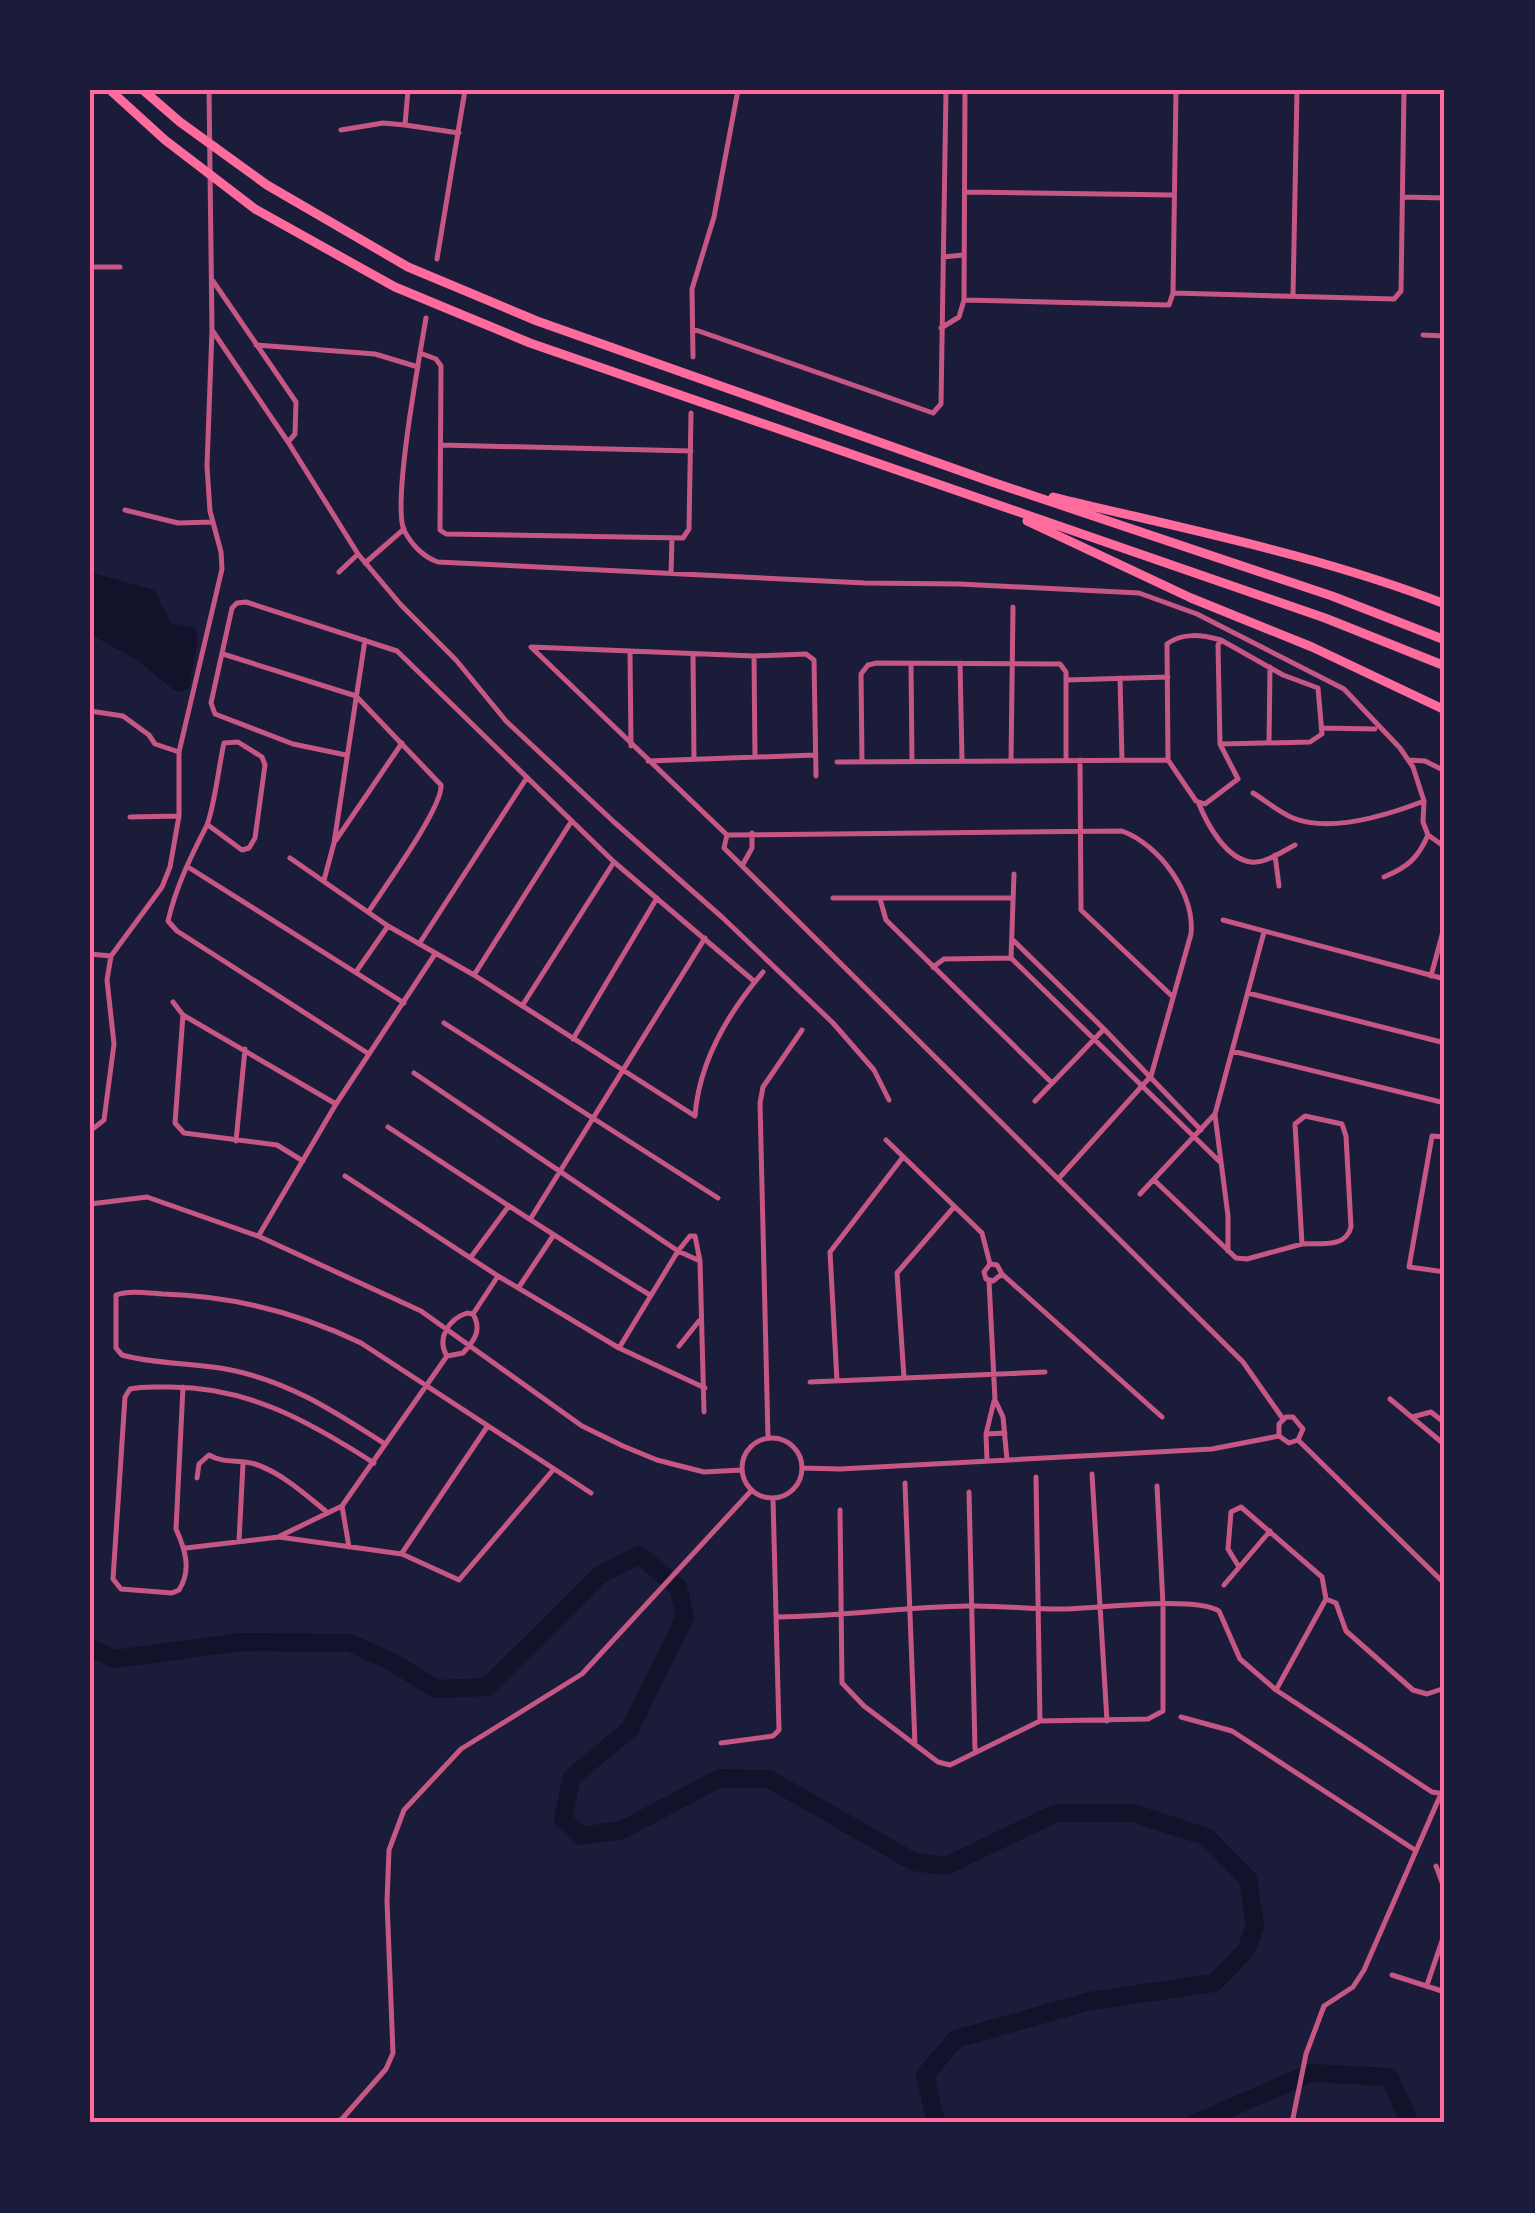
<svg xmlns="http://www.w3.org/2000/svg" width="1535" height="2213" font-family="'Nunito Sans',sans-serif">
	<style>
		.water { fill: #12122b }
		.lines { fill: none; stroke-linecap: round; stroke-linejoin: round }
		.river { stroke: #12122b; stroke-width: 18 }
		.minor { stroke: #c65784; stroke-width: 5 }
		.motorway { stroke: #ff6b9d; stroke-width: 9 }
		.neatline { fill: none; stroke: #ff6b9d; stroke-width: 4 }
	</style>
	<rect width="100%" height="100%" fill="#1b1b3a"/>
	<path class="water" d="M 90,572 L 154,590 L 171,623 L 195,628 L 198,640 L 189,688 L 181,692 L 174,690 L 137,660 L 90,634 Z"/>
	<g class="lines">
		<path class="river" d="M 90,1648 L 115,1659 L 241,1642 L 350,1643 L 392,1662 L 436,1689 L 487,1687 L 600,1575 L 639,1555 L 678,1587 L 685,1617 L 630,1729 L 572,1777 L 563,1819 L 581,1836 L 622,1830 L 720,1778 L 769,1779 L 914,1862 L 946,1866 L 1056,1813 L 1133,1813 L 1207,1837 L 1248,1879 L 1255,1926 L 1246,1950 L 1214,1983 L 1090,2001 L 956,2039 L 925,2075 L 936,2123
			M 1195,2123 L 1311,2073 L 1389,2077 L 1410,2123"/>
		<path class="minor" d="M 1405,90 L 1445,91
			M 405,125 L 459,133
			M 341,130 L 383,123 L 405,125 L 408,90
			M 966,192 L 1173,195
			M 1403,197 L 1445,198
			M 943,257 L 963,255
			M 437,259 L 465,90
			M 90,267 L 120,267
			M 213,281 L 296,402 L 295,434 L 288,442
			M 1173,293 L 1394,299 L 1401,291 L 1404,90
			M 1293,296 L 1297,90
			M 964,300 L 1169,305 L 1173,293 L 1176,90
			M 426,318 C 420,354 392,503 404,530 C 411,544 423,557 438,562 L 865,583 L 960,584 L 1139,593 L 1197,614 L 1344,689 L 1400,748 L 1413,767 L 1424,801 L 1423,822 L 1428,835 L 1445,847
			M 941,328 L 959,317 L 964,300 L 965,90
			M 693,329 L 933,413 L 941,404 L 946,90
			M 212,330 L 288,442 L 358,554 L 401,605 L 456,660 L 506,721 L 614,822 L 723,918 L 833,1023 L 874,1070 L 889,1100
			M 1423,335 L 1445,336
			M 256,345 L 375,354 L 418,367
			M 420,353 L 436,359 L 441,366 L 440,530 L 446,534 L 683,538 L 689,529 L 691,413
			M 693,357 L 692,289 L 714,217 L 738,90
			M 441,445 L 691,451
			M 125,510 L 178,523 L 212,522
			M 365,563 L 404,529
			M 339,572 L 358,554
			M 671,573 L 672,538
			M 630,651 L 631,746
			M 223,654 L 356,696 L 441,785 C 443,807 384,888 369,911
			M 693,655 L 694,759
			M 960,663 L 962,760
			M 911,665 L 912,762
			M 1120,678 L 1122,760
			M 1066,680 L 1168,677
			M 90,711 L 123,716 L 149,735 L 155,744 L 179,752
			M 1321,728 L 1375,729
			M 1269,743 L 1270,667
			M 1220,744 L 1310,742 L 1322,734 L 1318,688 L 1283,675 L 1221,640 L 1218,645 L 1220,744 L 1238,779 L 1205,804 L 1196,801 L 1168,760 L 1167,644 C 1183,632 1202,635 1221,640
			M 346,755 L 293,744 L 215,714 L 211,703 L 232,608 L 237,603 L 246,602 L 397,651 L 614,862 L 755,982
			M 755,757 L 754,656 L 806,654 L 814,660 L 816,776
			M 1080,760 L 1081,910 L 1173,997
			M 1408,760 L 1425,761 L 1445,771
			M 648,761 L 815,755
			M 1011,761 L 1013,607
			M 837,762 L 1168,760
			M 862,762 L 861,674 L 868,665 L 877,663 L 1060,664 L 1066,672 L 1066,760
			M 1253,793 C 1266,801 1279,812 1293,818 C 1331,833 1388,815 1424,801
			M 1199,804 C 1207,824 1226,859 1251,862 C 1265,864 1283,851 1295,845
			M 130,817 L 179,816
			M 208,825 L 242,850 L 249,848 L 255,838 L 265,765 L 262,757 L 238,742 L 224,743 C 219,764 214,811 206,827 C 190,858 176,887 168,921 L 177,931 L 369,1054
			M 727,835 L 531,647 L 754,656
			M 336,840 L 402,743
			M 1275,855 L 1279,886
			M 290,858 L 388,926 L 474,975 L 695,1116 C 699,1062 728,1013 763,972
			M 742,866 L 752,848 L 752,833
			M 188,867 L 404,1003
			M 1384,877 C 1408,867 1418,858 1428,835
			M 324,880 L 334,843 L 365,640
			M 833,898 L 1012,898
			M 880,899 L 886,920 L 1052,1083
			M 1223,920 L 1445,979
			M 1013,940 L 1104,1029 L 1201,1130
			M 419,944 L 526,779
			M 90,954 L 111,956
			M 1011,958 L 1220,1162
			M 933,967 L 944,959 L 1011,958 L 1014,874
			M 356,972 L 388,926
			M 474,975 L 571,822
			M 1431,976 L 1445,924
			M 1248,993 L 1445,1043
			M 1443,998 L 1445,995
			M 173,1002 L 183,1015 L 336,1104
			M 522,1006 L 614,862
			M 183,1015 L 175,1123 L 184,1133 L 277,1145 L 303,1161
			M 444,1023 L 718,1198
			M 573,1039 L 657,898
			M 1232,1051 L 1445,1103
			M 414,1073 L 678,1251 L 700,1261
			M 1035,1101 L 1104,1029
			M 1215,1115 L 1228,1216 L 1228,1251
			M 1305,1116 L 1342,1124 L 1346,1136 L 1351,1227 C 1346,1248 1321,1243 1302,1244 L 1295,1124 Z
			M 388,1127 C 475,1184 561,1241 650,1295
			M 90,1131 L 104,1120 L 114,1044 L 107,980 L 111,956 L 162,887 L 170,867 L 179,816 L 179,752 L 222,569 L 221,552 L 210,511 L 207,466 L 212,330 L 209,90
			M 1445,1137 L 1432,1136 L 1409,1267 L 1445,1272
			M 886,1140 L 982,1233 L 990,1264
			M 236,1141 L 245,1049
			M 345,1176 L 498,1276 L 619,1348 L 705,1388
			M 1060,1177 L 1151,1076 L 1191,934 C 1195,894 1160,845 1122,831 L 727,835 L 724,848 L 1243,1362 L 1283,1419
			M 1154,1180 L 1236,1258 L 1247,1259 L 1302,1244
			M 1140,1194 L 1215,1114 L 1264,932
			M 90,1204 L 147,1197 L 258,1236 L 421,1311 L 582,1426 L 623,1446 L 657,1460 L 704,1472 L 742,1470
			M 531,1218 L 705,938
			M 259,1235 L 336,1104 L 435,954
			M 471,1257 L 508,1207
			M 1002,1274 L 993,1281 L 986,1279 L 984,1272 L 990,1264 L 997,1265 L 1002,1274 L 1162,1417
			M 989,1281 L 995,1400 L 1003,1417 L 1007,1460
			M 519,1287 L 553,1236
			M 467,1313 L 473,1314 C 482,1330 475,1340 463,1353 L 447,1356 C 436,1338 449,1319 467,1313 Z
			M 473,1314 L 498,1276
			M 679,1346 L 699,1321
			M 619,1348 L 678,1251 L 690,1236 L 695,1236 L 700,1261 L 704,1412
			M 904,1378 L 897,1273 L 954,1207
			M 837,1381 L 830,1252 L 903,1157
			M 810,1382 L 1045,1372
			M 183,1387 L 176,1529 C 185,1549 192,1570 179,1590 L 172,1593 L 121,1589 L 113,1579 L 125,1397 L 130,1389 C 142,1386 155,1387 168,1387 C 247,1386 310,1422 374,1463
			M 1390,1399 L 1445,1445
			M 1412,1417 L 1431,1412 L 1445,1423
			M 986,1434 L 1005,1433
			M 1279,1436 L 1279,1424 L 1286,1417 L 1293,1417 L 1303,1429 L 1298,1440
			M742 1468a30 30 0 1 1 60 0a30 30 0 1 1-60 0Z
			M 768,1438 L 760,1103 L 763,1087 L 802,1030
			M 385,1444 C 335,1412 290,1382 231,1370 C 195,1362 156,1365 122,1355 L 116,1348 L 116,1295 C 129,1290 148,1293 163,1294 C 234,1296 297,1312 361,1343 L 591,1493
			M 987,1461 L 986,1434 L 994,1401
			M 803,1468 L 840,1469 L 1212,1449 L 1279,1436 L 1289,1443 L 1298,1440 L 1445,1584
			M 1092,1474 L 1107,1721
			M 1036,1477 L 1040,1721
			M 197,1478 L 199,1464 L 209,1455 C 224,1464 239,1459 255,1464 C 282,1473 306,1495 328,1513
			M 905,1483 L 915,1745
			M 969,1492 L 975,1749
			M 342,1506 L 349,1547
			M 840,1510 L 842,1683 L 864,1706 L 938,1762 L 950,1765 L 1040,1721 L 1148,1719 L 1163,1711 L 1163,1605 L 1157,1486
			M 280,1536 L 342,1506 L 447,1356
			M 239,1541 L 243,1464
			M 186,1548 L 279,1537 L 402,1554 L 459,1580 L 553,1470
			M 402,1553 L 487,1427
			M 1239,1567 L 1228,1549 L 1231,1512 L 1241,1507 L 1322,1577 L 1326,1599 L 1276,1690
			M 1224,1585 L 1270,1531
			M 1326,1599 L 1336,1603 L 1346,1631 L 1413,1690 L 1427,1694 L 1445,1688
			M 778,1617 C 842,1616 905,1607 968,1606 C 1001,1605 1034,1610 1068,1609 C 1100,1608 1195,1596 1219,1611 L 1240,1659 L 1276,1690 L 1432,1792 L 1445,1794
			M 1181,1717 L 1232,1731 L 1415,1850
			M 721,1743 L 773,1736 L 779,1730 L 773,1499
			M 1436,1866 L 1445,1890
			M 1392,1975 L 1445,1992
			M 1427,1985 L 1445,1932
			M 334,2123 L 342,2119 L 386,2069 L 393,2053 L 387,1901 L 389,1850 L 404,1810 L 461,1749 L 582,1674 L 751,1491
			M 1292,2123 L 1306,2054 L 1324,2006 L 1353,1987 L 1364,1970 L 1440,1796"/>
		<path class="motorway" d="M 110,90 L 165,140 L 255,209 L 395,287 L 530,343 L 1325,618 L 1445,666
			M 143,90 L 180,122 L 267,185 L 408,267 L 537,321 L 992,482 L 1332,596 L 1445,640
			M 1053,497 C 1184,529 1319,555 1445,604
			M 1027,521 L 1191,598 L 1312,647 L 1445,710"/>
	</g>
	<rect width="1535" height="2213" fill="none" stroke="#1b1b3a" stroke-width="185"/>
	<rect x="92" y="92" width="1350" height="2028" class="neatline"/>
</svg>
